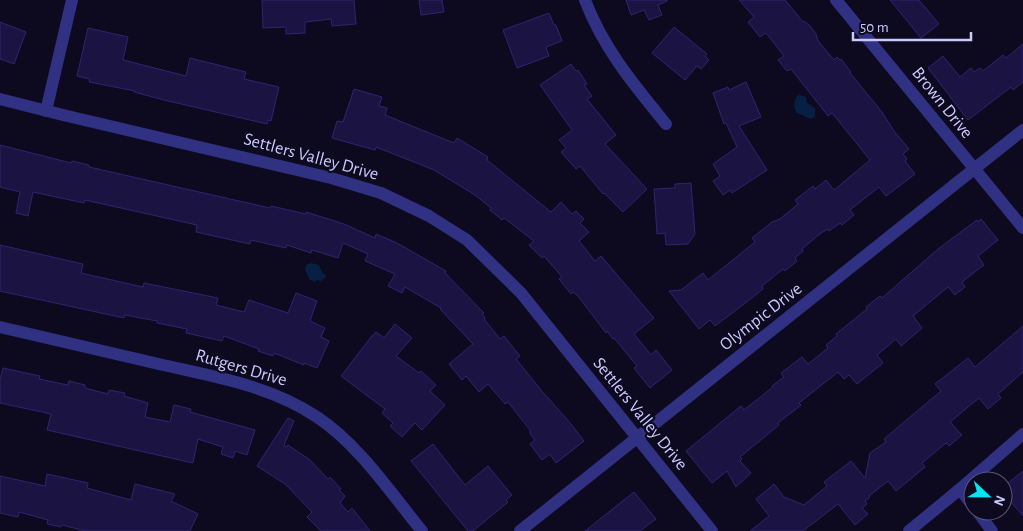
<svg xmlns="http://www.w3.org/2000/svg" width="1023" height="531" font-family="'Alegreya Sans',sans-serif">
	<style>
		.water { fill: #061f42 }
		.building { fill: #1b1442; stroke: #2f2470 }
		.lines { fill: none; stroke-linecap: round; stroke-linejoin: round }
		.minor { stroke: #303183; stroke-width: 12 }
		.tertiary { stroke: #303183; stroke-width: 12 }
		.labels { text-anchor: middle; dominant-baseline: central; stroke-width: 4.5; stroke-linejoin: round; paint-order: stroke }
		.street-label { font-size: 18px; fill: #cbc8ff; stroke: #0d0a1f }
	</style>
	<rect width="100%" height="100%" fill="#0d0a1f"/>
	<path class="water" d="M 800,95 L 806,97 L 807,103 L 815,108 L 815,117 C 809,122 804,114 797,113 C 793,108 794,102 797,96 Z
		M 311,263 L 319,265 L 323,274 L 325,274 L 326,277 L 321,281 L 316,280 L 315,282 L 310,280 L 305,270 L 306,265 Z"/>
	<path class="building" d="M 262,0 L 354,0 L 356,24 L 332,26 L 331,19 L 305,22 L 305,33 L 286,34 L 286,27 L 263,28 Z
		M 419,0 L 442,0 L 444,12 L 421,15 Z
		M 626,0 L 667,0 L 667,1 L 658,5 L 662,15 L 649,20 L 644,10 L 631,15 Z
		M 739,0 L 785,0 L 803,22 L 804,21 L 810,26 L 816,34 L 818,41 L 834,60 L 837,57 L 840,60 L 841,59 L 851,72 L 850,73 L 882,112 L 894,131 L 909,149 L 903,154 L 907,159 L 905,161 L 915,174 L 886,196 L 879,187 L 850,210 L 854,215 L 842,225 L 840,223 L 829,231 L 828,229 L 821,233 L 802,249 L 803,251 L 795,258 L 797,261 L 785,271 L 783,269 L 762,286 L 763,289 L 744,304 L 715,326 L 710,320 L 699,329 L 669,291 L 681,290 L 703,273 L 708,280 L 755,242 L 752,238 L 772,222 L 780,219 L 798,204 L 795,200 L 813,186 L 815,189 L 826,180 L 834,190 L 870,160 L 832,113 L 828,116 L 791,69 L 787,71 L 778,60 L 784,56 L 766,33 L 760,37 L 748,22 L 754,17 Z
		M 890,0 L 919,0 L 939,24 L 921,38 Z
		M 549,13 L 554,25 L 556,25 L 562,41 L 546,47 L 549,56 L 517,68 L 503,30 Z
		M 0,22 L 26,32 L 14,64 L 0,59 Z
		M 674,27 L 707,54 L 705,56 L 709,60 L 701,69 L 697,66 L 685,80 L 652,53 Z
		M 88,28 L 128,37 L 123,60 L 186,76 L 190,58 L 246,72 L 244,79 L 279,87 L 271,121 L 268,120 L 267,124 L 164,100 L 134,92 L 135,91 L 89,82 L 90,79 L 77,76 Z
		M 1023,44 L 1023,82 L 1013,90 L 1011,87 L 968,120 L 928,68 L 943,56 L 960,77 L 971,68 L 974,72 L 980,68 L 983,71 L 1003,55 L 1006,58 Z
		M 571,64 L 576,71 L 578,70 L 587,84 L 584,85 L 592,96 L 587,99 L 616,135 L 605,144 L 647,189 L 623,212 L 604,193 L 603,194 L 580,166 L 576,169 L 561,152 L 566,148 L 559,140 L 572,130 L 540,85 Z
		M 746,82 L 761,117 L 739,126 L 767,170 L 732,193 L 730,190 L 723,195 L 713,181 L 720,176 L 713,164 L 737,147 L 726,123 L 724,124 L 713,93 L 728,87 L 729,90 Z
		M 354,89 L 382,97 L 379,106 L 387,108 L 385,115 L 454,143 L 457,138 L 488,157 L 487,160 L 551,212 L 561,202 L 572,214 L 576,211 L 584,219 L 580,223 L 589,232 L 579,241 L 595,261 L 601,256 L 654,318 L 634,334 L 651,355 L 656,350 L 672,370 L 650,388 L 634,368 L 637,366 L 614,338 L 613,339 L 607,331 L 606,333 L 578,296 L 573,292 L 571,294 L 559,279 L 562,277 L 544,256 L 542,258 L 529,245 L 534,241 L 504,218 L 502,220 L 490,210 L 491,208 L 475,195 L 434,170 L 419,164 L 376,147 L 375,150 L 332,138 L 337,121 L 343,122 Z
		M 0,145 L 71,163 L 72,161 L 89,165 L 89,167 L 270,208 L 271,206 L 306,214 L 306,212 L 344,224 L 375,238 L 376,234 L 397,243 L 446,271 L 445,273 L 484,313 L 482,314 L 485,318 L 484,319 L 500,339 L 504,336 L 520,356 L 516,359 L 541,390 L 571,424 L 584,441 L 556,463 L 550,454 L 542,460 L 530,444 L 535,440 L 530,434 L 530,430 L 508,402 L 505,404 L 488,384 L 479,392 L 466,376 L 462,380 L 449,364 L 473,344 L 440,309 L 441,308 L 405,287 L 402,293 L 388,286 L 395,274 L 365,261 L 368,254 L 343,243 L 338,258 L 312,250 L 311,253 L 287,245 L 286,248 L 251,240 L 250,244 L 196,232 L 197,225 L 85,200 L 84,203 L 33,192 L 28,216 L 16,213 L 20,192 L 0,187 Z
		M 691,183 L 695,234 L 688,244 L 666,245 L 665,233 L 657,234 L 654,189 L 675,188 L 675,184 Z
		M 981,219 L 998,240 L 978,256 L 984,265 L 962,282 L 965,287 L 955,295 L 948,287 L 913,316 L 922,328 L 901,346 L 896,339 L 877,355 L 883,363 L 857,384 L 849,375 L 844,379 L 838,372 L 799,403 L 801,405 L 778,423 L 779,425 L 740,457 L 742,459 L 740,461 L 751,473 L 736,487 L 727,471 L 712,483 L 686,451 L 741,406 L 744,410 L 773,387 L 772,386 L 784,377 L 781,373 L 802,357 L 808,364 L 828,348 L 826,345 L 837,336 L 836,334 L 867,309 L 866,307 L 880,296 L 882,298 L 938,249 L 977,220 L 978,222 Z
		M 0,245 L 83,264 L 81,273 L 143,287 L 144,283 L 218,298 L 216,305 L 244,312 L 249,300 L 288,313 L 296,293 L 317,301 L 310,321 L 325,328 L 321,337 L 329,341 L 317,368 L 304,363 L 304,365 L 274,353 L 273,356 L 258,351 L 259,349 L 224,336 L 222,341 L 186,333 L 187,329 L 157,323 L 157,321 L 125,315 L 124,318 L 0,291 Z
		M 395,324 L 412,338 L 396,356 L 419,373 L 421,371 L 436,385 L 430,391 L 445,405 L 422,430 L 415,423 L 402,437 L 390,426 L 393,423 L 382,413 L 385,409 L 341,376 L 371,337 L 376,332 L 384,338 Z
		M 1023,326 L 1023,372 L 998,394 L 1001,398 L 988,409 L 979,398 L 950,422 L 962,435 L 949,446 L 946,443 L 922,463 L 925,467 L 896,491 L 888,481 L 869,496 L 870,497 L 865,501 L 867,504 L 862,508 L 868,514 L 855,525 L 838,504 L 803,531 L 750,531 L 769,516 L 756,499 L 774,484 L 784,497 L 804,505 L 827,486 L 824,482 L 851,461 L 865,478 L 870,453 L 886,442 L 884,439 L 941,391 L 935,384 L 968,358 L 975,367 Z
		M 3,368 L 40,376 L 39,379 L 68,385 L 69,381 L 85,385 L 85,388 L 108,394 L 109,390 L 125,393 L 124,396 L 148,403 L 145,417 L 170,422 L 174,405 L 191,409 L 190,412 L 255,430 L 247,455 L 235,451 L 233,458 L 221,454 L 223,447 L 198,439 L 193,463 L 47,430 L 51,414 L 0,403 L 0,379 Z
		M 288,418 L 294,421 L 284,445 L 286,447 L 288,445 L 310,460 L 328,479 L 330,477 L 341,489 L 339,490 L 345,496 L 340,503 L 348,512 L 352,508 L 370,531 L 321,531 L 307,517 L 312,512 L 285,484 L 257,466 Z
		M 433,444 L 465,485 L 488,466 L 512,495 L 506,500 L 508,502 L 473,531 L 468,531 L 411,461 Z
		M 1023,471 L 1023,516 L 1003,493 L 1003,487 Z
		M 47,474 L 88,483 L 87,488 L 131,500 L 135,484 L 175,494 L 171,501 L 198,514 L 190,531 L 86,531 L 62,525 L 61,527 L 47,524 L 48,520 L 19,512 L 18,517 L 0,513 L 0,476 L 45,486 Z
		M 634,492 L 656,519 L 640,531 L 585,531 Z"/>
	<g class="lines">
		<path class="minor" d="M 585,0 C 603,48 634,85 666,124
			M 836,0 L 1023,228
			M 46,111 L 72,0
			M 0,327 C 54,340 109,352 163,365 C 216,377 271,386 317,417 C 359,445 390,492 422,531
			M 960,489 L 973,506
			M 977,511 L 992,531
			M 909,531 L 960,489 L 1023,434"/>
		<path class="tertiary" d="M 0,99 L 63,115 L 331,178 L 381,193 L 429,216 L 467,240 L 521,293 L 712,531
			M 520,531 L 1023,130"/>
	</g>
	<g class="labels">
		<g class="street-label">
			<text transform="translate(942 103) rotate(51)">Brown Drive</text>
			<text transform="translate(311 157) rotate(15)">Settlers Valley Drive</text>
			<text transform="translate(761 317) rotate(-38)">Olympic Drive</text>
			<text transform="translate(241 368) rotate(16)">Rutgers Drive</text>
			<text transform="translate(640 414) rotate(51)">Settlers Valley Drive</text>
		</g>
	</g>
	<g transform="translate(988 496) rotate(112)"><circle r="24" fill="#0d0a1f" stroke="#595679"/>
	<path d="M0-4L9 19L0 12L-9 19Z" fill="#00e7f3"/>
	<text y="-8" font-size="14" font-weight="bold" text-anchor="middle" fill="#cbc8ff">N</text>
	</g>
	<path d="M853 32v8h118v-8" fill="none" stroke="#cbc8ff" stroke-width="2.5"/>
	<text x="860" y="32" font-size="15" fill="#cbc8ff" stroke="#0d0a1f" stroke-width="4" paint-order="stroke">50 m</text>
</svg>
